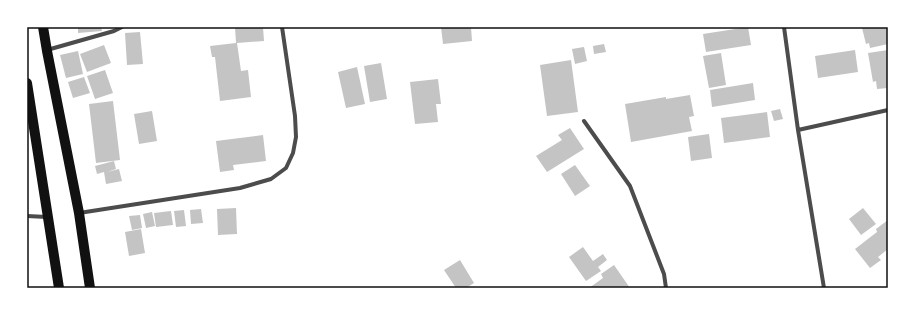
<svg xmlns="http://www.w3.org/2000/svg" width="915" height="315" font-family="'Golos Text',sans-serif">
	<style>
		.building { fill: #c4c4c4 }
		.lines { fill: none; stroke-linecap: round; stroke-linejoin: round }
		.minor { stroke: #4c4c4c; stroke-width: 4 }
		.primary { stroke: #111; stroke-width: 10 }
		.neatline { fill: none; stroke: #111; stroke-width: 1.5 }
	</style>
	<rect width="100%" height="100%" fill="#fff"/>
	<path class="building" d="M 78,27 L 101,27 L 102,31 L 78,33 Z
		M 235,27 L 263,27 L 264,41 L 237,43 L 241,71 L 248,70 L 251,97 L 220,101 L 215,57 L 212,57 L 210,46 L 236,43 Z
		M 441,27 L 471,27 L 472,41 L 443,44 Z
		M 748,27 L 751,45 L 706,52 L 703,34 Z
		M 865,27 L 888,27 L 888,44 L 870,48 L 869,43 L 866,44 L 862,28 Z
		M 140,32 L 143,64 L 127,65 L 125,33 Z
		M 604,44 L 606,52 L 594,54 L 593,46 Z
		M 104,45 L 111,63 L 87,72 L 80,54 Z
		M 584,47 L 587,61 L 575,64 L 572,49 Z
		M 855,50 L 858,72 L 818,78 L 815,56 Z
		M 888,50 L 888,88 L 877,89 L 876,81 L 873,82 L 868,53 Z
		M 78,51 L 83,74 L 66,78 L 60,55 Z
		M 721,53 L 726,85 L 709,88 L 703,56 Z
		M 571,60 L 578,112 L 547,116 L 540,65 Z
		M 381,63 L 387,99 L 370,102 L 364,66 Z
		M 357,67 L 365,104 L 346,108 L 338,72 Z
		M 105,70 L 113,93 L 95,99 L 87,76 Z
		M 84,77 L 90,93 L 73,98 L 68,82 Z
		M 438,79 L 441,104 L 436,104 L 438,122 L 415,124 L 410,82 Z
		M 753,83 L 755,100 L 712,107 L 710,90 Z
		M 690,95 L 694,116 L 689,117 L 692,131 L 631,142 L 625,104 L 666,97 L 666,99 Z
		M 113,101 L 120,160 L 96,163 L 89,104 Z
		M 780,109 L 783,119 L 774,121 L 771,111 Z
		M 152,111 L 157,141 L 139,144 L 134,114 Z
		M 767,112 L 770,137 L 724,143 L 721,118 Z
		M 570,128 L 584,149 L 547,172 L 536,156 L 562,140 L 558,135 Z
		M 709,134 L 712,158 L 691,161 L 688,137 Z
		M 263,135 L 266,161 L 233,165 L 234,170 L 220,172 L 216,141 Z
		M 114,161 L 116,169 L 107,172 L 119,169 L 122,181 L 106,184 L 104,172 L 97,174 L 95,166 Z
		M 575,165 L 590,186 L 575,196 L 561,174 Z
		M 236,208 L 237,234 L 218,235 L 217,209 Z
		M 863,208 L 876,224 L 861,235 L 849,219 Z
		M 201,209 L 203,223 L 191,224 L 190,210 Z
		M 184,210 L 186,226 L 176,227 L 174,211 Z
		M 171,211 L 173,225 L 156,227 L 154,213 Z
		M 152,212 L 155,226 L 146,228 L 143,214 Z
		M 140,215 L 142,228 L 132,230 L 129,216 Z
		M 888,220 L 888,249 L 878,257 L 881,260 L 870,268 L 855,249 L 877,232 L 876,229 Z
		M 141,229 L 145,253 L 129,256 L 125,232 Z
		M 583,247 L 593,261 L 603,254 L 607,260 L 598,267 L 601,271 L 586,281 L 569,257 Z
		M 460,260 L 474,283 L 466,288 L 456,288 L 444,270 Z
		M 614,265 L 630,288 L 589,288 L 603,278 L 601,274 Z"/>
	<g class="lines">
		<path class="minor" d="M 784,27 L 798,130 L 824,288
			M 47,50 L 114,31 L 122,27
			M 584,121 L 630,186 L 664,274 L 666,288
			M 798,130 L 888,110
			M 79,213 L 240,188 L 271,179 L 286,168 L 293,153 L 296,137 L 295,116 L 282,27
			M 27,216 L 47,217"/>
		<path class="primary" d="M 43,27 L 47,51 L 79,213 L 90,288
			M 27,83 L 59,288"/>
	</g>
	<rect width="915" height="315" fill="none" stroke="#ffffff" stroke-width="56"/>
	<rect x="28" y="28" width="859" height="259" class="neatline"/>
</svg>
